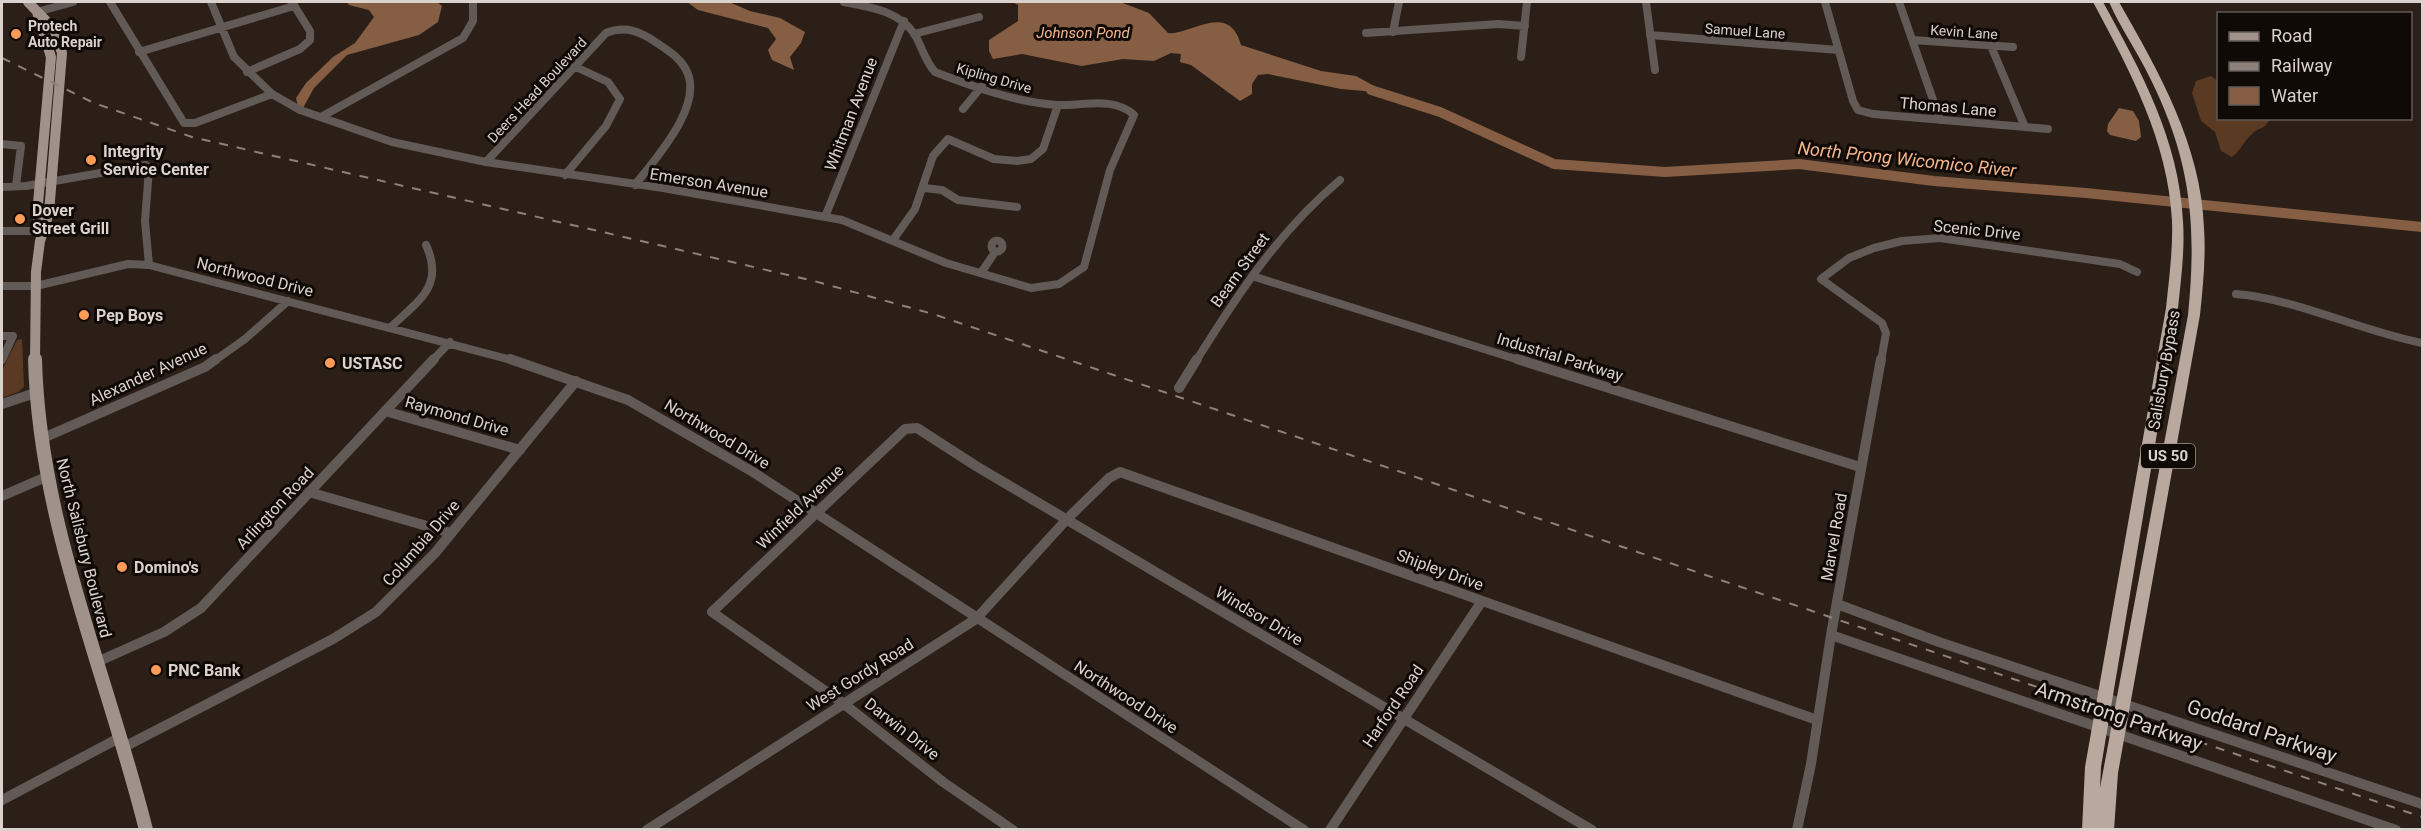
<svg xmlns="http://www.w3.org/2000/svg" width="2424" height="831" font-family="Roboto,sans-serif">
	<style>
		.green { fill: #5b3a24 }
		.water { fill: #855e44 }
		.lines { fill: none; stroke-linecap: round; stroke-linejoin: round }
		.river { stroke: #855e44; stroke-width: 10 }
		.minor-far1 { stroke: #615a56; stroke-width: 8 }
		.minor { stroke: #615a56; stroke-width: 10 }
		.major-far1 { stroke: #a0928a; stroke-width: 10 }
		.major { stroke: #a0928a; stroke-width: 14 }
		.highway { fill: #b9a89e; fill-rule: evenodd }
		.rail { stroke: #8d837c; stroke-width: 2; stroke-dasharray: 9 9; stroke-linecap: butt }
		.poi-dot { fill: #fe9c57; stroke: #100a07; stroke-width: 2 }
		.labels { text-anchor: middle; dominant-baseline: central; stroke-width: 6; stroke-linejoin: round; paint-order: stroke }
		.far-poi-label { font-size: 14px; font-weight: bold; fill: #dad2cc; stroke: #100a07; text-anchor: start }
		.far-street-label { font-size: 14px; fill: #dad2cc; stroke: #100a07 }
		.far-water-label { font-size: 15px; font-style: italic; fill: #f6b58b; stroke: #100a07 }
		.shield { fill: #100a07; stroke: #9d9691; stroke-width: 1.5 }
		.shield-label { font-size: 15px; font-weight: bold; fill: #dad2cc }
		.street-label { font-size: 16px; fill: #dad2cc; stroke: #100a07 }
		.poi-label { font-size: 16px; font-weight: bold; fill: #dad2cc; stroke: #100a07; text-anchor: start }
		.water-label { font-size: 18px; font-style: italic; fill: #f6b58b; stroke: #100a07 }
		.near-street-label { font-size: 20px; fill: #dad2cc; stroke: #100a07 }
	</style>
	<rect width="100%" height="100%" fill="#2c1f17"/>
	<path class="green" d="M 2211,76 L 2218,81 L 2218,118 L 2270,119 C 2263,131 2260,126 2252,134 C 2244,141 2241,150 2232,157 L 2221,151 L 2215,132 L 2201,121 L 2192,93 L 2196,81 Z
		M 22,339 L 24,387 L 18,392 L 2,398 L 2,370 L 17,340 Z"/>
	<path class="water" d="M 347,2 L 437,2 L 442,6 L 438,22 L 419,35 L 347,55 L 314,88 L 303,108 L 298,106 L 296,98 L 306,83 L 333,57 L 355,43 L 374,17 L 369,10 L 349,5 Z
		M 687,2 L 729,2 L 750,11 L 780,18 L 805,32 L 801,43 L 790,57 L 794,70 L 772,60 L 768,50 L 776,39 L 768,28 L 698,10 Z
		M 1012,2 L 1120,2 L 1149,13 L 1168,33 C 1189,36 1229,0 1241,45 L 1321,71 L 1356,76 L 1387,93 L 1341,89 L 1268,74 L 1258,75 L 1252,84 L 1252,94 L 1240,101 L 1191,65 L 1180,62 L 1181,54 L 1171,53 L 1154,61 L 1123,59 L 1082,66 L 1022,54 L 993,59 L 989,51 L 989,40 L 1018,21 L 1018,5 Z
		M 2119,108 L 2133,111 L 2139,121 L 2141,137 L 2136,141 L 2110,135 L 2107,131 L 2108,124 Z"/>
	<g class="lines">
		<path class="river" d="M 1371,90 L 1440,112 L 1554,164 L 1665,172 L 1799,164 L 1934,181 L 2086,193 L 2422,227"/>
		<path class="minor-far1" d="M 110,2 L 184,123 L 195,123 L 272,94
			M 211,2 L 234,57 L 272,94 L 300,110 L 392,142 L 486,162 L 663,188 L 842,220 L 946,263 L 1031,288 L 1059,284 L 1084,267 L 1110,170 L 1134,115 C 1114,96 1082,106 1057,105 C 1015,102 974,87 935,72 C 925,61 922,47 915,35 C 900,11 870,7 844,2
			M 1646,2 L 1655,70
			M 1825,2 L 1853,101 L 1858,110 L 1873,114 L 2048,129
			M 1899,2 L 1940,120
			M 37,12 L 73,2
			M 1393,32 L 1399,2
			M 1366,33 L 1498,24 L 1525,26
			M 914,34 L 979,17
			M 1650,35 L 1838,50
			M 1913,40 L 2013,47
			M 1991,46 L 2025,127
			M 139,52 L 294,6
			M 1521,57 L 1527,2
			M 247,72 L 300,49 L 310,40 L 310,31 L 292,2
			M 963,109 L 982,86
			M 321,117 L 463,38 L 473,21 L 473,2
			M 2,144 L 21,146 L 16,186
			M 486,162 L 606,33 C 626,25 641,32 657,43 C 667,50 679,57 685,68 C 707,103 655,159 635,185
			M 565,175 L 606,126 L 620,99 L 608,82 L 576,67
			M 2,187 L 26,186 L 146,165 L 149,169 L 145,221 L 149,265
			M 924,188 L 942,190 L 958,200 L 1017,207
			M 825,217 L 904,21
			M 2,231 L 41,231
			M 893,240 L 915,209 L 933,156 L 948,139 L 994,159 L 1017,161 L 1031,159 L 1043,149 L 1058,105
			M991.5 246a5.5 5.5 0 1 1 11 0a5.5 5.5 0 1 1-11 0Z
			M 981,273 L 995,252
			M 1252,276 L 1522,361
			M 2,286 L 36,286 L 128,264 L 149,265 L 515,361
			M 2236,294 C 2297,299 2360,331 2422,343
			M 391,327 C 418,301 445,286 426,245
			M 2,336 L 13,336 L 2,360
			M 214,361 L 245,339 L 288,301
			M 432,361 L 450,342
			M 1196,361 C 1238,294 1279,231 1340,180
			M 1881,361 L 1886,333 L 1882,323 L 1821,279 L 1849,258 L 1874,248 L 1902,241 L 1940,238 L 2120,264 L 2137,272"/>
		<path class="minor" d="M 510,359 L 628,400 L 753,472 L 1304,830
			M 1517,359 L 1860,467
			M 1179,388 L 1197,359
			M 2,404 L 38,392
			M 385,411 L 520,450
			M 41,439 L 205,367 L 216,359
			M 309,492 L 451,533
			M 2,496 L 46,477
			M 1837,604 L 1939,642 L 2422,804
			M 1831,635 L 2396,830
			M 97,662 L 164,632 L 201,608 L 434,359
			M 124,747 L 333,639 L 376,612 L 435,553 L 576,381
			M 2,800 L 121,737
			M 647,830 L 976,619 L 1067,519 L 1109,478 L 1120,472 L 1817,720
			M 1013,830 L 943,782 L 844,704 L 712,612 L 905,429 L 917,428 L 976,466 L 1592,830
			M 1330,830 L 1482,601
			M 1797,830 L 1811,764 L 1831,635 L 1881,359"/>
		<path class="major-far1" d="M 28,2 L 54,29 L 62,53 L 49,213 L 40,241 L 36,272 L 35,361
			M 37,12 L 51,57 L 37,215 L 41,231"/>
		<path class="major" d="M 35,359 C 39,523 107,673 146,830"/>
		<path class="highway" d="M 2093,2 L 2103,2 C 2141,71 2179,140 2183,221 C 2185,250 2181,279 2178,308 L 2101,767 L 2100,788 L 2188,315 C 2197,225 2191,160 2150,78 C 2138,53 2120,27 2109,2 L 2119,2 C 2159,72 2201,145 2204,228 C 2206,257 2203,286 2200,315 L 2118,773 L 2114,830 L 2082,830 L 2085,767 L 2166,308 C 2169,279 2173,250 2172,221 C 2168,141 2130,71 2093,2 Z"/>
		<path class="rail" d="M 2,58 L 94,103 L 192,137 L 814,281 L 933,314 L 2422,817"/>
	</g>
	<g class="poi-dot">
		<circle cx="16" cy="34" r="6"/>
		<circle cx="91" cy="160" r="6"/>
		<circle cx="20" cy="219" r="6"/>
		<circle cx="84" cy="315" r="6"/>
		<circle cx="330" cy="363" r="6"/>
		<circle cx="122" cy="567" r="6"/>
		<circle cx="156" cy="670" r="6"/>
	</g>
	<g class="labels">
		<g class="far-poi-label">
			<text x="28" y="26">Protech<tspan x="28" dy="16">Auto Repair</tspan></text>
		</g>
		<g class="far-street-label">
			<text transform="translate(1745 31) rotate(4)">Samuel Lane</text>
			<text transform="translate(1964 32) rotate(4)">Kevin Lane</text>
			<text transform="translate(994 78) rotate(16)">Kipling Drive</text>
			<text transform="translate(537 90) rotate(-47)">Deers Head Boulevard</text>
		</g>
		<g class="far-water-label">
			<text x="1083" y="33">Johnson Pond</text>
		</g>
		<rect class="shield" x="2141" y="444" width="54" height="24" rx="4.5"/>
		<g class="shield-label">
			<text x="2168" y="456">US 50</text>
		</g>
		<g class="street-label">
			<text transform="translate(1948 107) rotate(5)">Thomas Lane</text>
			<text transform="translate(851 114) rotate(-69)">Whitman Avenue</text>
			<text transform="translate(709 183) rotate(9)">Emerson Avenue</text>
			<text transform="translate(1977 230) rotate(6)">Scenic Drive</text>
			<text transform="translate(1240 270) rotate(-54)">Beam Street</text>
			<text transform="translate(255 277) rotate(14)">Northwood Drive</text>
			<text transform="translate(1560 357) rotate(17)">Industrial Parkway</text>
			<text transform="translate(2164 370) rotate(-80)">Salisbury Bypass</text>
			<text transform="translate(148 374) rotate(-25)">Alexander Avenue</text>
			<text transform="translate(457 416) rotate(16)">Raymond Drive</text>
			<text transform="translate(717 434) rotate(31)">Northwood Drive</text>
			<text transform="translate(800 507) rotate(-44)">Winfield Avenue</text>
			<text transform="translate(275 508) rotate(-47)">Arlington Road</text>
			<text transform="translate(1834 537) rotate(-80)">Marvel Road</text>
			<text transform="translate(421 543) rotate(-49)">Columbia Drive</text>
			<text transform="translate(84 548) rotate(76)">North Salisbury Boulevard</text>
			<text transform="translate(1440 570) rotate(20)">Shipley Drive</text>
			<text transform="translate(1259 616) rotate(31)">Windsor Drive</text>
			<text transform="translate(860 675) rotate(-32)">West Gordy Road</text>
			<text transform="translate(1126 697) rotate(33)">Northwood Drive</text>
			<text transform="translate(1393 706) rotate(-56)">Harford Road</text>
			<text transform="translate(902 729) rotate(38)">Darwin Drive</text>
		</g>
		<g class="poi-label">
			<text x="103" y="151">Integrity<tspan x="103" dy="18">Service Center</tspan></text>
			<text x="32" y="210">Dover<tspan x="32" dy="18">Street Grill</tspan></text>
			<text x="96" y="315">Pep Boys</text>
			<text x="342" y="363">USTASC</text>
			<text x="134" y="567">Domino's</text>
			<text x="168" y="670">PNC Bank</text>
		</g>
		<g class="water-label">
			<text transform="translate(1907 159) rotate(6)">North Prong Wicomico River</text>
		</g>
		<g class="near-street-label">
			<text transform="translate(2119 716) rotate(19)">Armstrong Parkway</text>
			<text transform="translate(2262 731) rotate(19)">Goddard Parkway</text>
		</g>
	</g>
	<rect width="2424" height="831" fill="none" stroke="#dad2cc" stroke-width="6"/>
	<rect x="2217" y="12" width="195" height="108" fill="#100a07" stroke="#615a56" stroke-width="1.5"/>
	<rect x="2229" y="32" width="30" height="9" fill="#a0928a" stroke="#615a56" stroke-width="1.5"/>
	<text x="2271" y="42" font-size="18" fill="#dad2cc">Road</text>
	<rect x="2229" y="62" width="30" height="9" fill="#8d837c" stroke="#615a56" stroke-width="1.5"/>
	<text x="2271" y="72" font-size="18" fill="#dad2cc">Railway</text>
	<rect x="2229" y="87" width="30" height="18" fill="#855e44" stroke="#615a56" stroke-width="1.5"/>
	<text x="2271" y="102" font-size="18" fill="#dad2cc">Water</text>
</svg>
